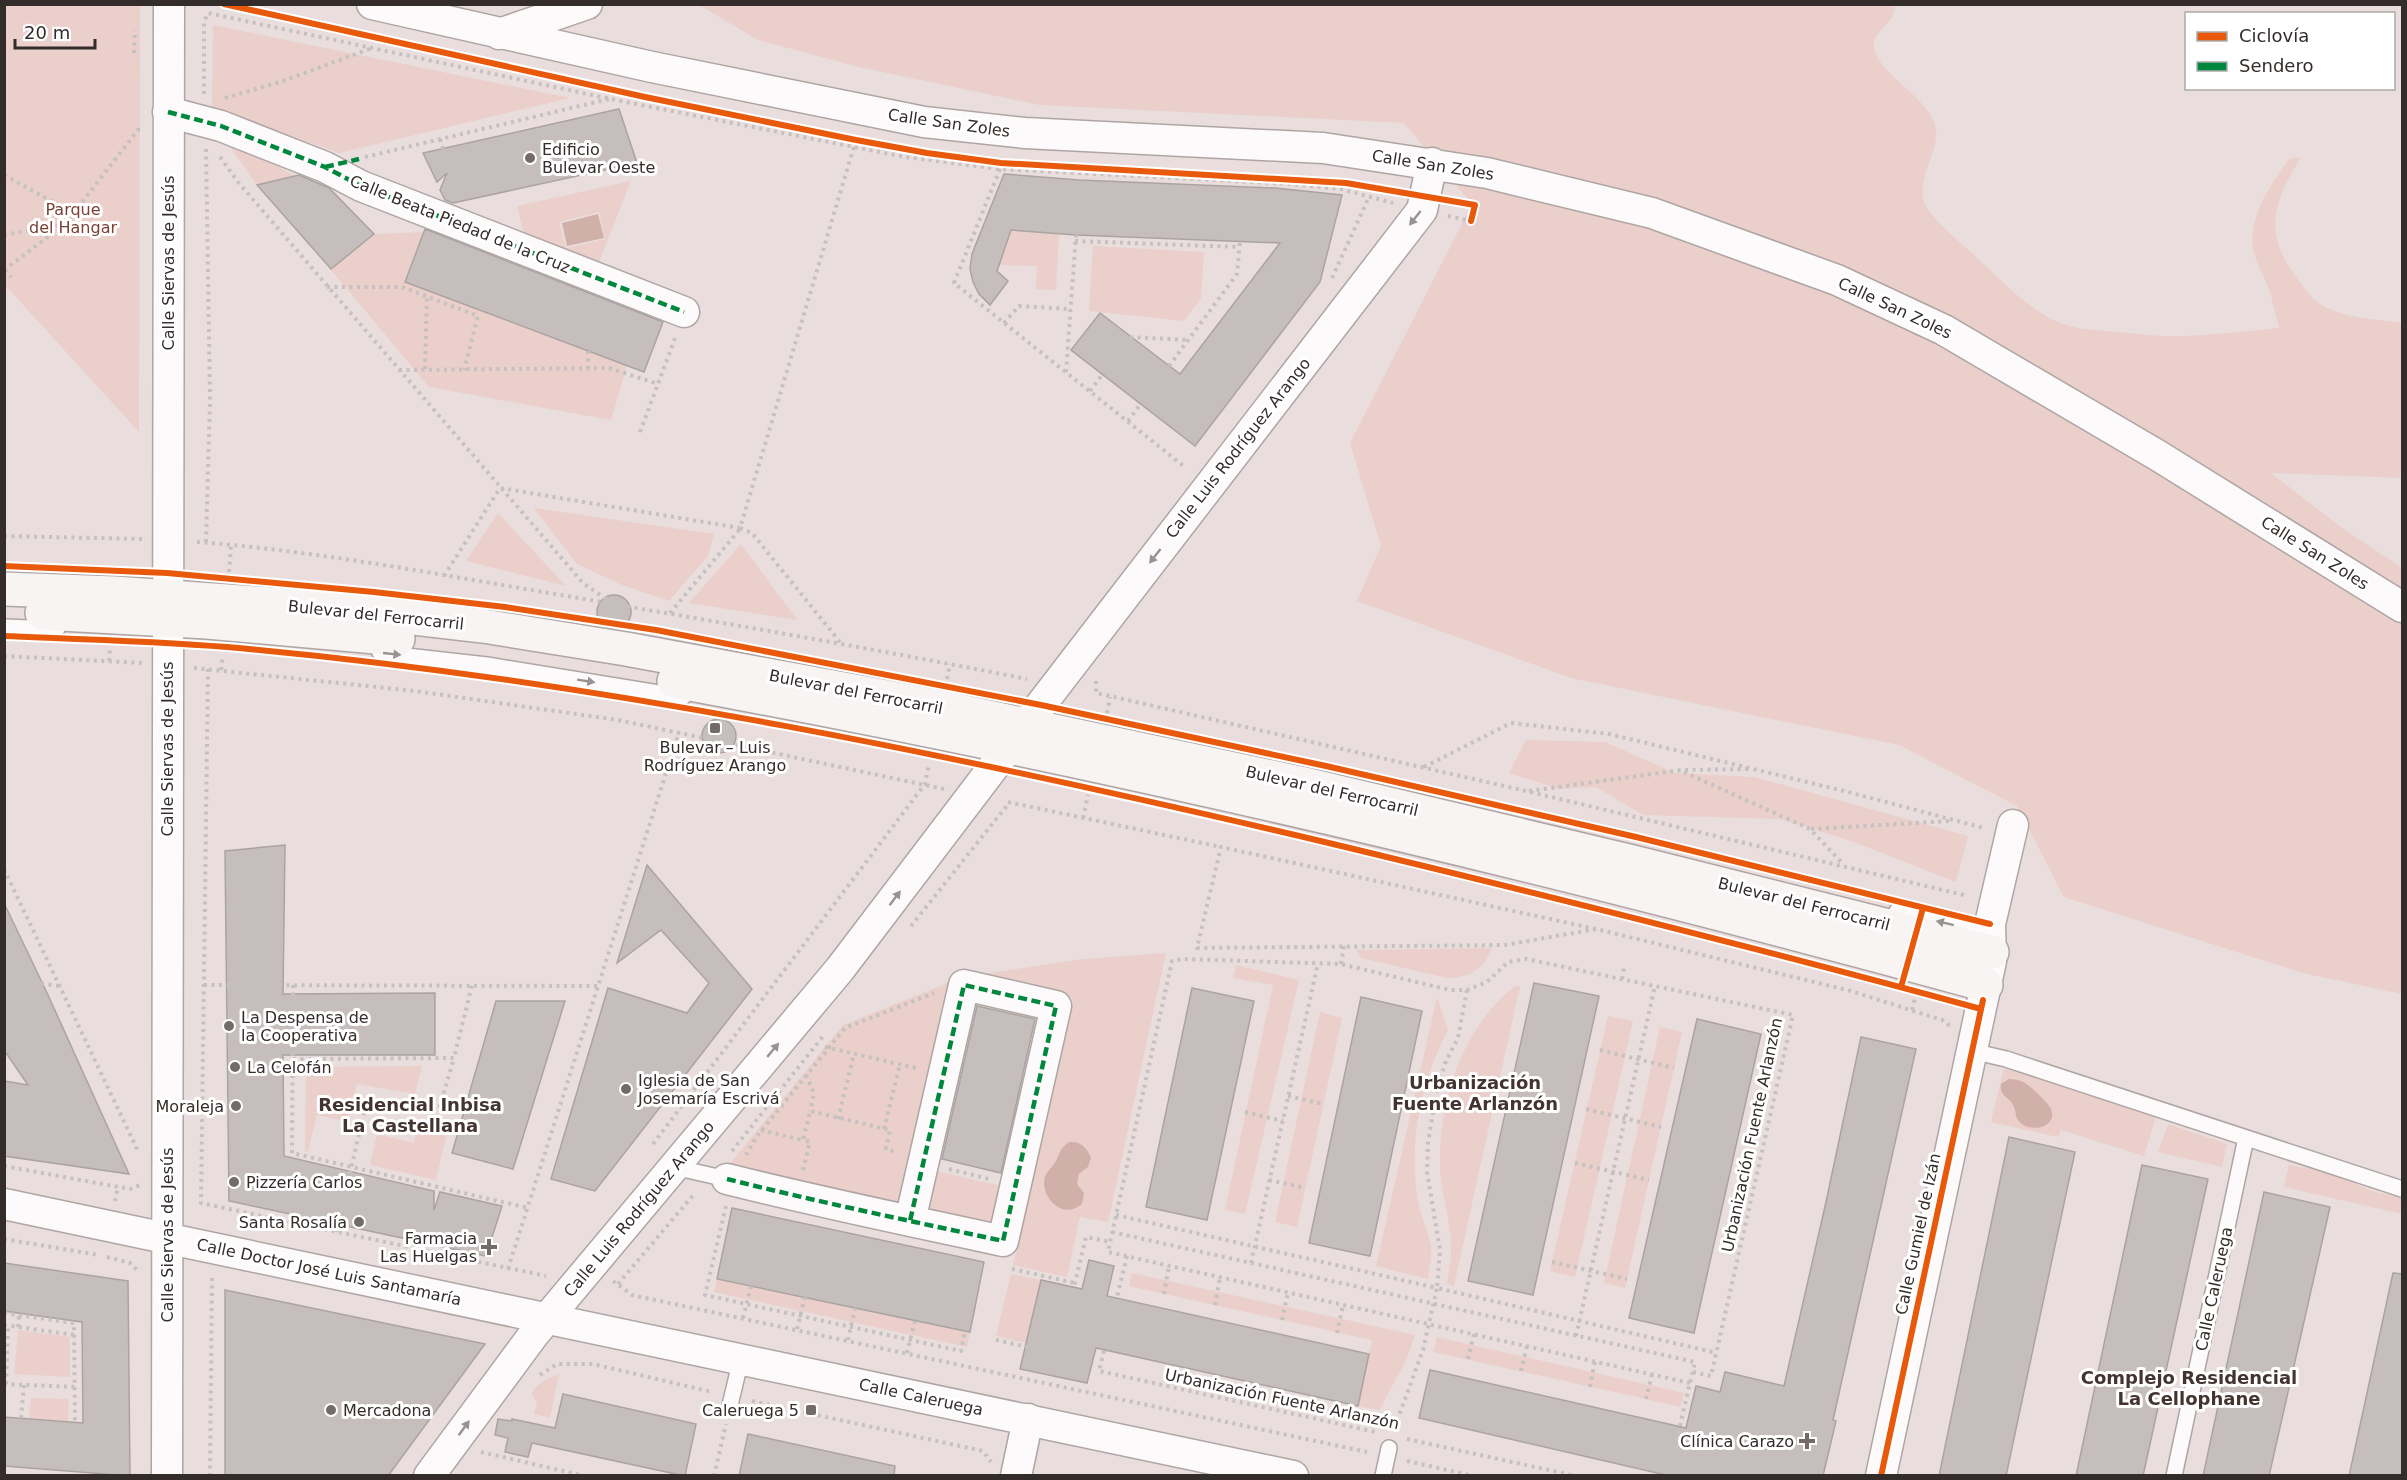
<svg xmlns="http://www.w3.org/2000/svg" width="2407" height="1480" font-family="'DejaVu Sans',sans-serif">
	<style>
		.green { fill: #eacfca; fill-rule: evenodd }
		.water { fill: #d1b0a9 }
		.building { fill: #c6bebd; stroke: #aba3a2; stroke-width: 1.5 }
		.lines { fill: none; stroke-linecap: round; stroke-linejoin: round }
		.service-casing { stroke: #aea5a4; stroke-width: 18 }
		.minor-casing { stroke: #aea5a4; stroke-width: 33 }
		.secondary-casing { stroke: #aea5a4; stroke-width: 36 }
		.path { stroke: #c5c1c0; stroke-width: 4; stroke-dasharray: 3 4.5; stroke-linecap: butt }
		.service { stroke: #fcfafa; stroke-width: 15 }
		.minor { stroke: #fcfafa; stroke-width: 30 }
		.secondary { stroke: #f8f4f4; stroke-width: 33 }
		.quiet { stroke: #00873e; stroke-width: 4.5; stroke-dasharray: 9 4.5; stroke-linecap: butt }
		.cycleway-casing { stroke: #fff; stroke-width: 10 }
		.cycleway { stroke: #e8590c; stroke-width: 6 }
		.oneway { fill: #989392 }
		.poi-dot { fill: #736a69; stroke: #fff; stroke-width: 2 }
		.labels { text-anchor: middle; dominant-baseline: central; stroke-width: 6; stroke-linejoin: round; paint-order: stroke }
		.street-label { font-size: 16px; fill: #332c2a; stroke: #fff }
		.poi-label { font-size: 16px; fill: #332c2a; stroke: #fff; text-anchor: start }
		.park-label { font-size: 16px; fill: #7a4035; stroke: #fff }
		.neighbourhood-label { font-size: 18px; font-weight: bold; fill: #433431; stroke: #fff }
	</style>
	<rect width="100%" height="100%" fill="#e9dedd"/>
	<path class="green" d="M 5,4 L 140,5 L 139,432 L 5,285 Z
		M 699,5 L 1895,5 C 1895,25 1872,31 1874,47 C 1877,74 1934,101 1936,129 C 1939,155 1915,178 1925,204 C 1930,218 1964,245 1975,256 C 2000,279 2023,304 2053,320 C 2074,330 2096,330 2119,332 C 2140,334 2162,337 2183,336 C 2215,335 2247,331 2279,328 C 2276,316 2273,304 2270,292 C 2265,277 2256,264 2253,248 C 2249,214 2271,185 2289,159 L 2301,157 C 2274,201 2262,233 2297,278 C 2304,287 2312,300 2322,305 C 2345,319 2377,319 2402,323 L 2402,478 L 2271,473 L 2342,528 L 2402,568 L 2402,994 L 2303,973 L 2064,897 L 2017,806 L 1899,745 L 1571,678 L 1357,601 L 1381,546 L 1350,443 L 1472,204 L 1404,123 L 1040,105 L 859,67 L 758,40 Z
		M 213,25 L 570,98 L 339,153 L 212,107 Z
		M 223,137 L 295,176 L 257,185 Z
		M 631,181 L 599,262 L 524,234 L 517,206 ZM 599,212 L 605,239 L 566,248 L 559,222 Z
		M 1011,230 L 1059,234 L 1056,290 L 1036,289 L 1037,266 L 999,265 Z
		M 424,232 L 405,282 L 627,366 L 611,420 L 429,387 L 331,270 L 374,234 Z
		M 1093,246 L 1204,252 L 1201,298 L 1184,321 L 1089,311 Z
		M 534,508 L 714,534 L 708,556 L 669,601 L 622,585 L 577,564 Z
		M 498,513 L 566,586 L 466,561 Z
		M 741,544 L 797,620 L 689,603 Z
		M 1526,740 L 1605,742 L 1675,773 L 1754,777 L 1968,836 L 1956,882 L 1851,841 L 1781,819 L 1643,815 L 1596,787 L 1559,789 L 1509,773 Z
		M 1492,948 C 1484,969 1469,978 1447,978 L 1361,958 L 1356,950 Z
		M 1166,953 L 1108,1222 L 1080,1217 L 1067,1277 L 1013,1265 L 1073,998 L 970,976 L 1083,959 ZM 1085,1146 L 1091,1158 L 1088,1167 L 1079,1174 L 1077,1184 L 1084,1193 L 1045,1176 L 1056,1162 Z
		M 1236,965 L 1299,980 L 1245,1214 L 1225,1210 L 1273,985 L 1233,978 Z
		M 955,980 L 904,1208 L 725,1170 L 843,1025 Z
		M 1515,986 L 1520,986 L 1454,1286 L 1447,1284 C 1448,1273 1451,1262 1451,1252 C 1452,1225 1442,1197 1440,1170 C 1438,1104 1461,1028 1515,986 Z
		M 1437,997 L 1448,1030 C 1421,1082 1408,1143 1418,1201 C 1421,1217 1428,1231 1431,1246 C 1432,1256 1429,1269 1428,1279 L 1376,1266 Z
		M 1320,1012 L 1342,1018 L 1297,1227 L 1275,1222 Z
		M 1608,1016 L 1633,1021 L 1575,1277 L 1550,1271 Z
		M 1660,1027 L 1682,1032 L 1625,1288 L 1604,1283 Z
		M 422,1066 L 415,1094 L 357,1084 L 348,1122 L 317,1115 L 308,1152 L 305,1151 L 306,1067 Z
		M 2004,1068 L 2156,1117 L 2144,1156 L 2061,1130 L 2058,1137 L 1991,1122 ZM 2022,1081 L 2049,1106 L 2014,1107 L 2012,1103 Z
		M 2168,1124 L 2227,1144 L 2222,1167 L 2158,1152 Z
		M 417,1129 L 446,1136 L 436,1180 L 370,1165 L 377,1134 L 414,1143 Z
		M 2289,1165 L 2328,1172 L 2377,1193 L 2402,1196 L 2402,1214 L 2284,1187 Z
		M 931,1170 L 1002,1186 L 992,1229 L 921,1213 Z
		M 1132,1273 L 1415,1335 L 1406,1361 L 1379,1410 L 1358,1406 L 1372,1340 L 1129,1286 Z
		M 1011,1274 L 1041,1280 L 1026,1343 L 996,1336 Z
		M 717,1279 L 970,1332 L 967,1347 L 714,1292 Z
		M 18,1330 L 70,1337 L 70,1377 L 14,1374 Z
		M 1437,1337 L 1684,1393 L 1680,1407 L 1646,1399 L 1433,1352 Z
		M 559,1374 L 550,1418 L 534,1414 L 537,1402 L 531,1394 C 538,1382 548,1378 559,1374 Z
		M 31,1398 L 69,1399 L 68,1422 L 29,1419 Z"/>
	<path class="water" d="M 598,214 L 604,238 L 567,246 L 562,223 Z
		M 2009,1079 C 2022,1079 2029,1085 2037,1093 C 2041,1097 2047,1102 2050,1107 C 2061,1127 2028,1135 2018,1120 C 2015,1116 2016,1111 2014,1107 C 2010,1096 1999,1097 2001,1084 Z
		M 1069,1142 C 1081,1141 1087,1147 1091,1158 L 1088,1167 L 1079,1174 L 1077,1184 L 1084,1193 L 1082,1204 C 1065,1219 1044,1202 1044,1182 C 1044,1173 1052,1168 1056,1161 C 1060,1153 1060,1148 1069,1142 Z"/>
	<path class="building" d="M 619,109 L 637,163 L 453,203 L 445,200 L 440,190 L 447,173 L 437,182 L 423,153 Z
		M 1004,174 L 1079,180 L 1275,188 L 1342,195 L 1320,282 L 1195,446 L 1071,350 L 1100,313 L 1180,374 L 1280,243 L 1076,235 L 1011,230 L 997,271 L 1008,281 L 990,305 L 979,294 L 973,282 L 970,269 L 972,254 Z
		M 299,175 L 329,188 L 374,234 L 331,269 L 257,185 Z
		M 425,229 L 663,322 L 644,372 L 405,282 Z
		M597 612a17 17 0 1 1 34 0a17 17 0 1 1-34 0Z
		M702 736a17 17 0 1 1 34 0a17 17 0 1 1-34 0Z
		M 285,845 L 283,994 L 435,993 L 435,1055 L 283,1055 L 284,1156 L 434,1191 L 434,1210 L 440,1192 L 502,1206 L 486,1256 L 229,1201 L 225,851 Z
		M 647,865 L 752,989 L 595,1191 L 551,1179 L 608,988 L 687,1013 L 709,983 L 661,930 L 617,963 Z
		M 4,903 L 48,995 L 129,1174 L 4,1156 L 4,1081 L 28,1085 L 4,1050 Z
		M 1534,983 L 1599,996 L 1533,1295 L 1468,1281 Z
		M 1192,988 L 1254,1001 L 1207,1220 L 1146,1207 Z
		M 1361,997 L 1422,1011 L 1370,1256 L 1309,1243 Z
		M 496,1001 L 565,1001 L 513,1169 L 452,1153 Z
		M 977,1006 L 1035,1019 L 1001,1173 L 942,1159 Z
		M 1697,1019 L 1761,1034 L 1694,1333 L 1629,1318 Z
		M 1861,1037 L 1916,1049 L 1833,1420 L 1836,1421 L 1823,1476 L 1670,1476 L 1419,1418 L 1430,1370 L 1686,1428 L 1696,1386 L 1720,1392 L 1725,1372 L 1784,1386 L 1826,1202 Z
		M 2009,1137 L 2075,1152 L 2006,1476 L 1939,1476 Z
		M 2142,1165 L 2208,1179 L 2143,1476 L 2076,1476 Z
		M 2264,1192 L 2330,1207 L 2269,1476 L 2203,1476 Z
		M 732,1208 L 984,1262 L 970,1332 L 717,1279 Z
		M 1089,1260 L 1114,1266 L 1107,1296 L 1369,1354 L 1358,1406 L 1096,1348 L 1087,1383 L 1020,1369 L 1041,1280 L 1082,1289 Z
		M 4,1263 L 128,1281 L 130,1476 L 4,1466 L 4,1417 L 83,1423 L 82,1322 L 4,1311 Z
		M 2393,1273 L 2403,1274 L 2403,1476 L 2349,1476 Z
		M 225,1290 L 485,1344 L 388,1476 L 225,1476 Z
		M 563,1394 L 696,1424 L 685,1476 L 532,1443 L 528,1457 L 505,1452 L 508,1438 L 495,1435 L 498,1419 L 512,1421 L 512,1419 L 555,1428 Z
		M 748,1434 L 895,1466 L 894,1476 L 739,1476 Z"/>
	<g class="lines">
		<g class="service-casing">
			<path id="service" d="M 4,627 L 57,629
				M 380,653 L 487,665 L 683,697
				M 1897,911 L 1969,929 L 1986,942
				M 1972,1051 L 2006,1059 L 2402,1189
				M 674,1167 L 727,1179
				M 730,1405 L 741,1359
				M 1383,1476 L 1389,1448
				M 2174,1476 L 2246,1138"/>
		</g>
		<g class="minor-casing">
			<path id="minor" d="M 372,4 L 652,67 L 924,122 L 1025,133 L 1323,148 L 1487,173 L 1652,213 L 1837,280 L 1944,330 L 2157,455 L 2402,607
				M 499,34 L 587,4
				M 168,112 L 221,126 L 325,167 L 361,186 L 684,312
				M 1026,724 L 1422,210 L 1432,163
				M 727,1179 C 818,1202 911,1221 1003,1241 L 1056,1006 L 964,985 L 910,1221
				M 4,1204 L 1293,1476
				M 167,1476 L 169,4
				M 429,1476 L 534,1334 L 840,969 L 1008,748
				M 1016,1476 L 1028,1419
				M 1881,1476 L 1991,961 L 1990,924 L 2013,825"/>
		</g>
		<g class="secondary-casing">
			<path id="secondary" d="M 4,589 L 114,593 L 327,608 L 483,626 L 626,649 L 941,707 L 1309,785 L 1633,862 L 1992,952
				M 42,613 L 207,622 L 398,639
				M 674,681 C 1116,762 1553,866 1986,985"/>
		</g>
		<path class="path" d="M 134,53 L 135,30
			M 204,94 L 204,22 L 208,13 L 611,99 L 905,157 L 1000,169 L 1291,184 L 1341,189 L 1393,203
			M 225,98 L 283,81 L 372,48
			M 440,139 L 443,149
			M 206,149 L 210,398 L 206,543
			M 220,157 L 238,182 L 583,583 L 612,603
			M 365,157 L 609,99
			M 1000,169 L 954,283 L 1186,468
			M 4,175 L 73,213
			M 1448,216 L 1471,221
			M 4,235 L 65,224 L 138,130 L 143,130
			M 1075,241 L 1239,247
			M 4,270 L 64,225
			M 5,270 L 11,277
			M 1332,278 L 1369,197
			M 327,287 L 402,287 L 478,316 L 464,370
			M 1004,323 L 1019,306 L 1070,309
			M 1130,337 L 1188,340
			M 588,351 L 588,368
			M 1169,366 L 1237,274 L 1240,242
			M 425,369 L 427,297
			M 399,370 L 609,368 L 658,384 L 675,338
			M 1066,372 L 1076,235
			M 1090,391 L 1102,375
			M 1128,421 L 1140,405
			M 640,432 L 658,384
			M 4,536 L 142,539
			M 197,542 C 317,551 436,574 555,594 C 713,621 870,648 1027,679
			M 229,572 L 231,546
			M 444,576 L 500,488 L 740,528
			M 670,613 L 740,529
			M 840,642 L 752,533 L 740,528 L 856,140
			M 4,656 L 142,663
			M 109,661 L 110,648
			M 194,668 L 415,691 L 618,720 L 944,789
			M 208,669 L 201,1203 L 546,1276
			M 221,670 L 223,656
			M 947,679 L 950,664
			M 1096,681 L 1096,693 L 1110,696 L 1526,791 L 1968,896
			M 1107,713 L 1110,697
			M 1424,767 L 1511,723 L 1609,734 L 1844,791 L 1984,828
			M 1684,772 L 1810,829 L 1844,865
			M 1529,791 L 1681,770 L 1752,769
			M 1008,802 L 1221,847
			M 1083,818 L 1088,795
			M 1811,829 L 1950,821
			M 4,869 L 138,1151
			M 911,926 L 1009,803
			M 1596,929 L 1221,847 L 1197,948 L 1505,945 L 1596,929 L 1851,991 L 1942,1020 L 1950,1026
			M 1341,964 L 1344,946
			M 4,978 L 59,986
			M 1622,979 L 1624,968
			M 204,985 L 599,986
			M 293,985 L 292,1153 L 528,1208
			M 1467,990 L 1458,1038 L 1446,1061 L 1437,1088 L 1428,1143 L 1427,1172 L 1440,1250 L 1437,1288 L 1717,1353
			M 1912,1010 L 1915,998
			M 825,1047 L 916,1068
			M 1600,1050 L 1674,1068
			M 293,1059 L 454,1058 L 472,985
			M 806,1075 L 814,1093 L 810,1111
			M 1288,1096 L 1323,1104
			M 1586,1109 L 1661,1127
			M 1245,1112 L 1283,1121
			M 838,1119 L 854,1054
			M 884,1129 L 900,1064
			M 761,1130 L 803,1140
			M 653,1144 L 925,784 L 929,764
			M 732,1151 L 824,1035
			M 746,1155 L 757,1136 L 845,1028 L 934,993
			M 1575,1163 L 1649,1180
			M 4,1166 L 130,1189 L 140,1185
			M 949,1169 L 989,1179
			M 803,1170 L 810,1142 L 803,1140 L 810,1111 L 890,1130 L 886,1149 L 897,1152
			M 1269,1180 L 1305,1188
			M 115,1201 L 118,1186
			M 726,1206 L 705,1295 L 961,1351 L 965,1331
			M 1116,1215 L 1437,1288 L 1423,1350 L 1394,1429
			M 336,1232 L 366,1105 L 440,1106 L 454,1058
			M 1112,1232 L 1695,1362 L 1668,1476
			M 4,1239 L 99,1255
			M 1127,1256 L 1099,1371 L 1376,1432
			M 107,1257 L 130,1263 L 139,1272
			M 1552,1262 L 1627,1279
			M 1251,1263 L 1318,963
			M 508,1269 L 679,732
			M 1012,1269 L 1075,1283
			M 613,1281 L 632,1295 L 1367,1452
			M 618,1284 L 695,1193
			M 1164,1294 L 1169,1266
			M 1215,1305 L 1220,1277
			M 4,1313 L 74,1323 L 75,1423
			M 743,1318 L 751,1286
			M 1282,1320 L 1288,1292
			M 4,1325 L 75,1335
			M 18,1327 L 19,1315
			M 797,1329 L 805,1297
			M 1337,1333 L 1343,1305
			M 1576,1336 L 1655,986
			M 848,1340 L 855,1308
			M 996,1340 L 1058,1354 L 1086,1237 L 1111,1242
			M 907,1353 L 915,1320
			M 1468,1359 L 1474,1334
			M 1521,1371 L 1527,1346
			M 540,1375 L 557,1364 L 593,1364 L 712,1392
			M 1690,1383 L 1108,1252 L 1172,961 L 1183,959 L 1341,964 L 1450,990 L 1467,990 L 1487,982 L 1508,962 L 1526,959 L 1793,1015 L 1711,1376 L 1693,1372
			M 4,1384 L 75,1387
			M 6,1384 L 8,1326
			M 1590,1387 L 1595,1361
			M 1646,1399 L 1652,1374
			M 752,1401 L 983,1451 L 991,1462
			M 21,1418 L 24,1385
			M 1407,1439 L 1576,1476
			M 481,1452 L 585,1476
			M 1407,1461 L 1474,1476
			M 210,1476 L 212,1275
			M 714,1476 L 726,1424"/>
		<use href="#service" class="service"/>
		<use href="#minor" class="minor"/>
		<use href="#secondary" class="secondary"/>
		<path class="quiet" d="M 168,112 L 221,126 L 325,167 L 361,186 L 684,312
			M 325,167 L 359,159
			M 727,1179 C 818,1202 911,1221 1003,1241 L 1056,1006 L 964,985 L 910,1221"/>
		<g class="cycleway-casing">
			<path id="cycleway" d="M 224,4 L 645,97 L 856,140 L 927,153 L 1001,163 L 1346,183 L 1475,205 L 1471,221
				M 4,566 L 167,573 L 374,592 L 505,607 L 656,630 L 1041,705 L 1326,766 L 1636,837 L 1990,924
				M 4,636 C 79,639 153,641 227,647 C 598,680 971,758 1333,844 C 1549,896 1766,950 1981,1009
				M 1901,987 L 1923,908
				M 1881,1476 L 1983,1000"/>
		</g>
		<use href="#cycleway" class="cycleway"/>
	</g>
	<defs><path id="oneway-solid" d="M-6-.8H1V-3.2L6.5 0L1 3.2V.8H-6Z" transform="scale(1.5)"/></defs>
	<g class="oneway">
		<use href="#oneway-solid" transform="translate(1415 218) rotate(128)"/>
		<use href="#oneway-solid" transform="translate(1155 556) rotate(128)"/>
		<use href="#oneway-solid" transform="translate(392 654) rotate(6)"/>
		<use href="#oneway-solid" transform="translate(586 681) rotate(9)"/>
		<use href="#oneway-solid" transform="translate(895 898) rotate(-53)"/>
		<use href="#oneway-solid" transform="translate(1945 923) rotate(-166)"/>
		<use href="#oneway-solid" transform="translate(773 1050) rotate(-50)"/>
		<use href="#oneway-solid" transform="translate(464 1428) rotate(-54)"/>
	</g>
	<g class="poi-dot">
		<circle cx="530" cy="158" r="6"/>
		<rect x="709" y="722" width="12" height="12" rx="3"/>
		<circle cx="229" cy="1026" r="6"/>
		<circle cx="235" cy="1067" r="6"/>
		<circle cx="626" cy="1089" r="6"/>
		<circle cx="236" cy="1106" r="6"/>
		<circle cx="234" cy="1182" r="6"/>
		<circle cx="359" cy="1222" r="6"/>
		<path d="M486 1238h6v6h6v6h-6v6h-6v-6h-6v-6h6z"/>
		<circle cx="331" cy="1410" r="6"/>
		<rect x="805" y="1404" width="12" height="12" rx="3"/>
		<path d="M1804 1432h6v6h6v6h-6v6h-6v-6h-6v-6h6z"/>
	</g>
	<g class="labels">
		<g class="street-label">
			<text transform="translate(949 123) rotate(8)">Calle San Zoles</text>
			<text transform="translate(1433 165) rotate(9)">Calle San Zoles</text>
			<text transform="translate(460 224) rotate(22)">Calle Beata Piedad de la Cruz</text>
			<text transform="translate(168 263) rotate(-90)">Calle Siervas de Jesús</text>
			<text transform="translate(1895 308) rotate(25)">Calle San Zoles</text>
			<text transform="translate(1238 448) rotate(-52)">Calle Luis Rodríguez Arango</text>
			<text transform="translate(2315 553) rotate(32)">Calle San Zoles</text>
			<text transform="translate(376 615) rotate(6)">Bulevar del Ferrocarril</text>
			<text transform="translate(856 692) rotate(11)">Bulevar del Ferrocarril</text>
			<text transform="translate(167 749) rotate(-90)">Calle Siervas de Jesús</text>
			<text transform="translate(1332 791) rotate(13)">Bulevar del Ferrocarril</text>
			<text transform="translate(1804 904) rotate(14)">Bulevar del Ferrocarril</text>
			<text transform="translate(1752 1135) rotate(-78)">Urbanización Fuente Arlanzón</text>
			<text transform="translate(639 1209) rotate(-50)">Calle Luis Rodríguez Arango</text>
			<text transform="translate(1918 1234) rotate(-78)">Calle Gumiel de Izán</text>
			<text transform="translate(167 1235) rotate(-90)">Calle Siervas de Jesús</text>
			<text transform="translate(329 1272) rotate(12)">Calle Doctor José Luis Santamaría</text>
			<text transform="translate(2214 1289) rotate(-78)">Calle Caleruega</text>
			<text transform="translate(921 1397) rotate(12)">Calle Caleruega</text>
			<text transform="translate(1282 1399) rotate(12)">Urbanización Fuente Arlanzón</text>
		</g>
		<g class="poi-label">
			<text x="542" y="149">Edificio<tspan x="542" dy="18">Bulevar Oeste</tspan></text>
			<text x="715" y="747" text-anchor="middle">Bulevar – Luis<tspan x="715" dy="18">Rodríguez Arango</tspan></text>
			<text x="241" y="1017">La Despensa de<tspan x="241" dy="18">la Cooperativa</tspan></text>
			<text x="247" y="1067">La Celofán</text>
			<text x="638" y="1080">Iglesia de San<tspan x="638" dy="18">Josemaría Escrivá</tspan></text>
			<text x="224" y="1106" text-anchor="end">Moraleja</text>
			<text x="246" y="1182">Pizzería Carlos</text>
			<text x="347" y="1222" text-anchor="end">Santa Rosalía</text>
			<text x="477" y="1238" text-anchor="end">Farmacia<tspan x="477" dy="18">Las Huelgas</tspan></text>
			<text x="343" y="1410">Mercadona</text>
			<text x="799" y="1410" text-anchor="end">Caleruega 5</text>
			<text x="1794" y="1441" text-anchor="end">Clínica Carazo</text>
		</g>
		<g class="park-label">
			<text x="73" y="209">Parque<tspan x="73" dy="18">del Hangar</tspan></text>
		</g>
		<g class="neighbourhood-label">
			<text x="1475" y="1082">Urbanización<tspan x="1475" dy="21">Fuente Arlanzón</tspan></text>
			<text x="410" y="1104">Residencial Inbisa<tspan x="410" dy="21">La Castellana</tspan></text>
			<text x="2189" y="1377">Complejo Residencial<tspan x="2189" dy="21">La Cellophane</tspan></text>
		</g>
	</g>
	<rect width="2407" height="1480" fill="none" stroke="#332c2a" stroke-width="12"/>
	<rect x="2185" y="12" width="210" height="78" fill="#ffffff" stroke="#adabaa" stroke-width="1.5"/>
	<rect x="2197" y="32" width="30" height="9" fill="#e8590c" stroke="#adabaa" stroke-width="1.5"/>
	<text x="2239" y="42" font-size="18" fill="#332c2a">Ciclovía</text>
	<rect x="2197" y="62" width="30" height="9" fill="#00873e" stroke="#adabaa" stroke-width="1.5"/>
	<text x="2239" y="72" font-size="18" fill="#332c2a">Sendero</text>
	<path d="M15 39v9h80v-9" fill="none" stroke="#332c2a" stroke-width="3"/>
	<text x="24" y="39" font-size="18" fill="#332c2a" stroke="#ffffff" stroke-width="4.5" paint-order="stroke">20 m</text>
</svg>
